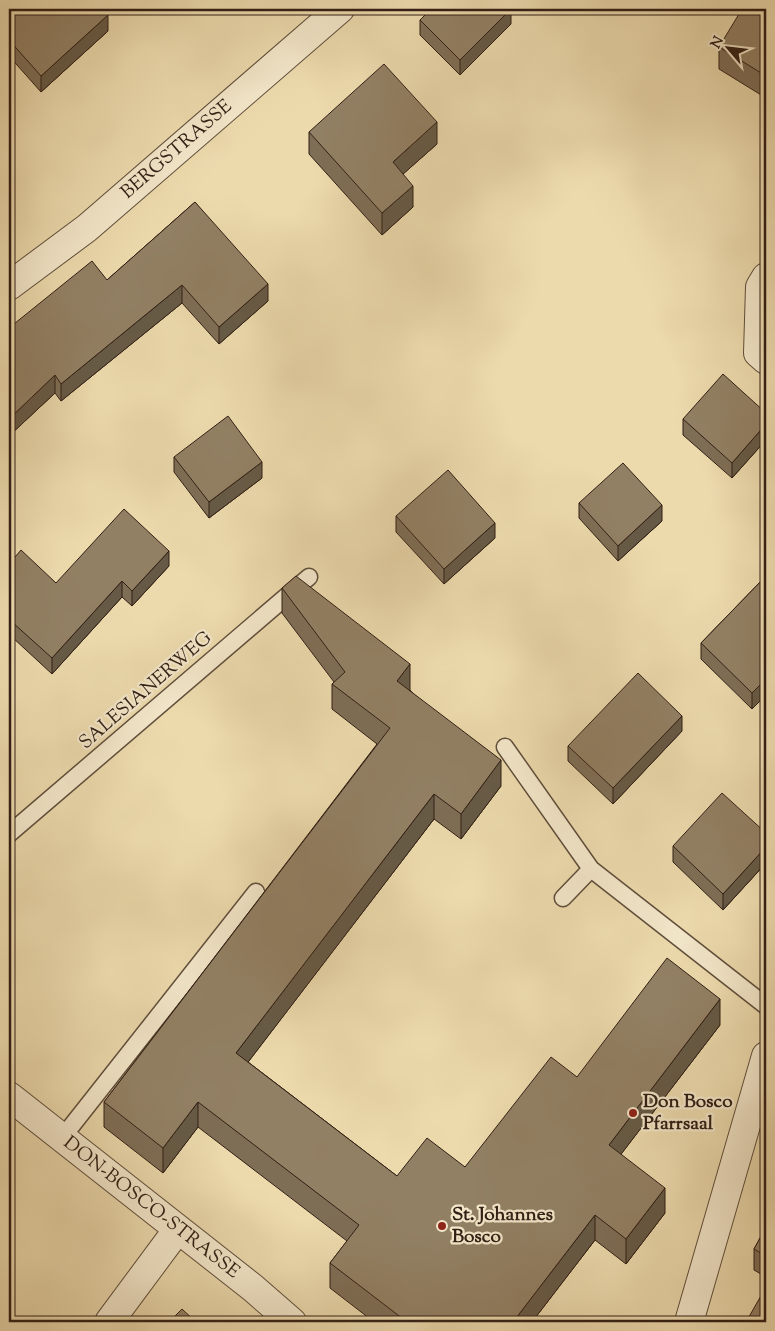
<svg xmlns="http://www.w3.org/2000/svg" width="775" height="1331" font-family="'Sorts Mill Goudy',serif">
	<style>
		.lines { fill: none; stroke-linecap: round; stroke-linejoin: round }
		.lane-casing { stroke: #604e3b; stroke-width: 19 }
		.street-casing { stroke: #604e3b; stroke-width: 30 }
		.lane { stroke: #f3e7ca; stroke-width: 16 }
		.street { stroke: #f3e7ca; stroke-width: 28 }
		.wall { fill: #7e6e56; stroke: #311f15 }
		.shaded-wall { fill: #665a46; stroke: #311f15 }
		.building { fill: #928064; stroke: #311f15 }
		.poi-dot { fill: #8f2418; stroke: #f3e7ca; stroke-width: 2 }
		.labels { text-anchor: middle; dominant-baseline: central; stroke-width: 4.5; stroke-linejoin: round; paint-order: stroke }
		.street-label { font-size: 19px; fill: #311f15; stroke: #f3e7ca }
		.poi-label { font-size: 19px; font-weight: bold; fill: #311f15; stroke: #f3e7ca; text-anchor: start }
	</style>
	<rect width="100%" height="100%" fill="#ecdaad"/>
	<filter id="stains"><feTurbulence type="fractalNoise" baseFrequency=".004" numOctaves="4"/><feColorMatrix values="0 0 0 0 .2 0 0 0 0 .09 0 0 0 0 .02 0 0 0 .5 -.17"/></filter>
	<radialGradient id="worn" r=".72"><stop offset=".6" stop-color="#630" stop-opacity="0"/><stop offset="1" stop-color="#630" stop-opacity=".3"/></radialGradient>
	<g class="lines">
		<g class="lane-casing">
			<path id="lane" d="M 505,747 L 591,869 L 766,1006
				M 9,834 L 309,577
				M 563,898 L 591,869
				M 62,1138 L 256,892"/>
		</g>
		<g class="street-casing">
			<path id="street" d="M 766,277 L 760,287 L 758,353 L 766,360
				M 9,286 L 87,228 L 340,9
				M 9,1096 L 253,1288 L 292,1322
				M 109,1322 L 178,1229
				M 689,1322 L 766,1056"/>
		</g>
		<use href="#lane" class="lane"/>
		<use href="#street" class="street"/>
	</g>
	<path class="wall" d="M 766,9 L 766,98 L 719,69 L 719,47 Z
		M 9,13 L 108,31 L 41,92 L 9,56 Z
		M 420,20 L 511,24 L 460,75 L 420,35 Z
		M 309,132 L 437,144 L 403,174 L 413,207 L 382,235 L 309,154 Z
		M 195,202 L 268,301 L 219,344 L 182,303 L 61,401 L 55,393 L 9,436 L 9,328 L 107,280 Z
		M 766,413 L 766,440 L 732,478 L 683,435 L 683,419 Z
		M 174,457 L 262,478 L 209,518 L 174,472 Z
		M 579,503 L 662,521 L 618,561 L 579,518 Z
		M 396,516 L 495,538 L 444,584 L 396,532 Z
		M 9,564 L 56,583 L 169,566 L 132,606 L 122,597 L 52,674 L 12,637 Z
		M 766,576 L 752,709 L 701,659 L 701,643 Z
		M 282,588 L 410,690 L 501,786 L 461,839 L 434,819 L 248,1062 L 397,1176 L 465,1167 L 577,1077 L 720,1025 L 621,1154 L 665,1213 L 626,1264 L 595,1240 L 532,1322 L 374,1322 L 330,1288 L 330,1263 L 347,1241 L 198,1127 L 163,1173 L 104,1127 L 104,1102 L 377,744 L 332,709 L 332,684 L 334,682 L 282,613 Z
		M 682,731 L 613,804 L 568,761 L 568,746 Z
		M 766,833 L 766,863 L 723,910 L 673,862 L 673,846 Z
		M 766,1218 L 766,1277 L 754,1270 L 754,1249 L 765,1229 L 765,1221 Z"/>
	<path class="shaded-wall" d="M 511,9 L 511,24 L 460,75 L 460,60 Z
		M 108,15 L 108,31 L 41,92 L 41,76 Z
		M 437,122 L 437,144 L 393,183 L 393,162 Z
		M 413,186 L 413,207 L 382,235 L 382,213 Z
		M 268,284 L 268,301 L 219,344 L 219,327 Z
		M 182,285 L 182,303 L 61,401 L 61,384 Z
		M 55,375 L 55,393 L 9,436 L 9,419 Z
		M 766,424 L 766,440 L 732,478 L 732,463 Z
		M 262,462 L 262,478 L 209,518 L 209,502 Z
		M 662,505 L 662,521 L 618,561 L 618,546 Z
		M 495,523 L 495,538 L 444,584 L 444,569 Z
		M 169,551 L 169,566 L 132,606 L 132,591 Z
		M 122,581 L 122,597 L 52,674 L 52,658 Z
		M 12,622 L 12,637 L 9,641 L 9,626 Z
		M 410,664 L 410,690 L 397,706 L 397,681 Z
		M 766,679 L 766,695 L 752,709 L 752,693 Z
		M 682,716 L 682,731 L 613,804 L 613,788 Z
		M 501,760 L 501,786 L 461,839 L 461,814 Z
		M 434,794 L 434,819 L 236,1078 L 236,1053 Z
		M 766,847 L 766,863 L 723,910 L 723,894 Z
		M 720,999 L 720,1025 L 609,1170 L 609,1145 Z
		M 198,1102 L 198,1127 L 163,1173 L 163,1148 Z
		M 665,1188 L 665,1213 L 626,1264 L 626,1239 Z
		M 595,1215 L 595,1240 L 532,1322 L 513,1322 Z"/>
	<path class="building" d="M 14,9 L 102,9 L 108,15 L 41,76 L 9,40 L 9,13 Z
		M 431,9 L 511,9 L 460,60 L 420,20 Z
		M 742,9 L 766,9 L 766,76 L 719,47 Z
		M 384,64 L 437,122 L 393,162 L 413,186 L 382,213 L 309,132 Z
		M 195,202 L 268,284 L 219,327 L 182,285 L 61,384 L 55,375 L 9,419 L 9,328 L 92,261 L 107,280 Z
		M 723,374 L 766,413 L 766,424 L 732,463 L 683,419 Z
		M 228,416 L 262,462 L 209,502 L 174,457 Z
		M 623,463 L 662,505 L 618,546 L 579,503 Z
		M 448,470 L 495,523 L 444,569 L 396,516 Z
		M 124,509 L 169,551 L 132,591 L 122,581 L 52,658 L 12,622 L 9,626 L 9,564 L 21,550 L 56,583 Z
		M 296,576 L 410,664 L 397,681 L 501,760 L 461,814 L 434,794 L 236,1053 L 397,1176 L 427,1138 L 465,1167 L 551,1057 L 577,1077 L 667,958 L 720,999 L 609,1145 L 665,1188 L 626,1239 L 595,1215 L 513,1322 L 407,1322 L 330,1263 L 359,1225 L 198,1102 L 163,1148 L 104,1102 L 390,728 L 332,684 L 345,672 L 282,588 Z
		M 766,576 L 766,679 L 752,693 L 701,643 Z
		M 638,673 L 682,716 L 613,788 L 568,746 Z
		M 722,793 L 766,833 L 766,847 L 723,894 L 673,846 Z
		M 766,1227 L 766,1256 L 754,1249 Z
		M 766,1287 L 766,1322 L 746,1322 Z
		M 182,1309 L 196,1322 L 169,1322 Z"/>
	<g class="poi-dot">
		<circle cx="633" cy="1113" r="5"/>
		<circle cx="442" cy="1226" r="5"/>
	</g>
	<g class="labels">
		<g class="street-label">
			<text transform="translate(177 150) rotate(-41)">BERGSTRASSE</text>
			<text transform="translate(146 691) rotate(-41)">SALESIANERWEG</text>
			<text transform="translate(151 1208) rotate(38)">DON-BOSCO-STRASSE</text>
		</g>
		<g class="poi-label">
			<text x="643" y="1102">Don Bosco<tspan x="643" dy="22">Pfarrsaal</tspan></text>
			<text x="452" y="1215">St. Johannes<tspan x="452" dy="22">Bosco</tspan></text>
		</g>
	</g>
	<rect width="775" height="1331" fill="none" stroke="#ecdaad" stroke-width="30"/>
	<rect x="10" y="10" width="755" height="1311" fill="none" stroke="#311f15" stroke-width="2.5"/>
	<rect x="15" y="15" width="745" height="1301" fill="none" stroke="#311f15"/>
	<g transform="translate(728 48) rotate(298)" stroke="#f3e7ca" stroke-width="4" paint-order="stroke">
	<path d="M0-4L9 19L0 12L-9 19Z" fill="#311f15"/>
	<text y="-8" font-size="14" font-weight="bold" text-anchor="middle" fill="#311f15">N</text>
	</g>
	<rect width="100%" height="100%" filter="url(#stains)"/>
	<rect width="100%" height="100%" fill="url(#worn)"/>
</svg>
